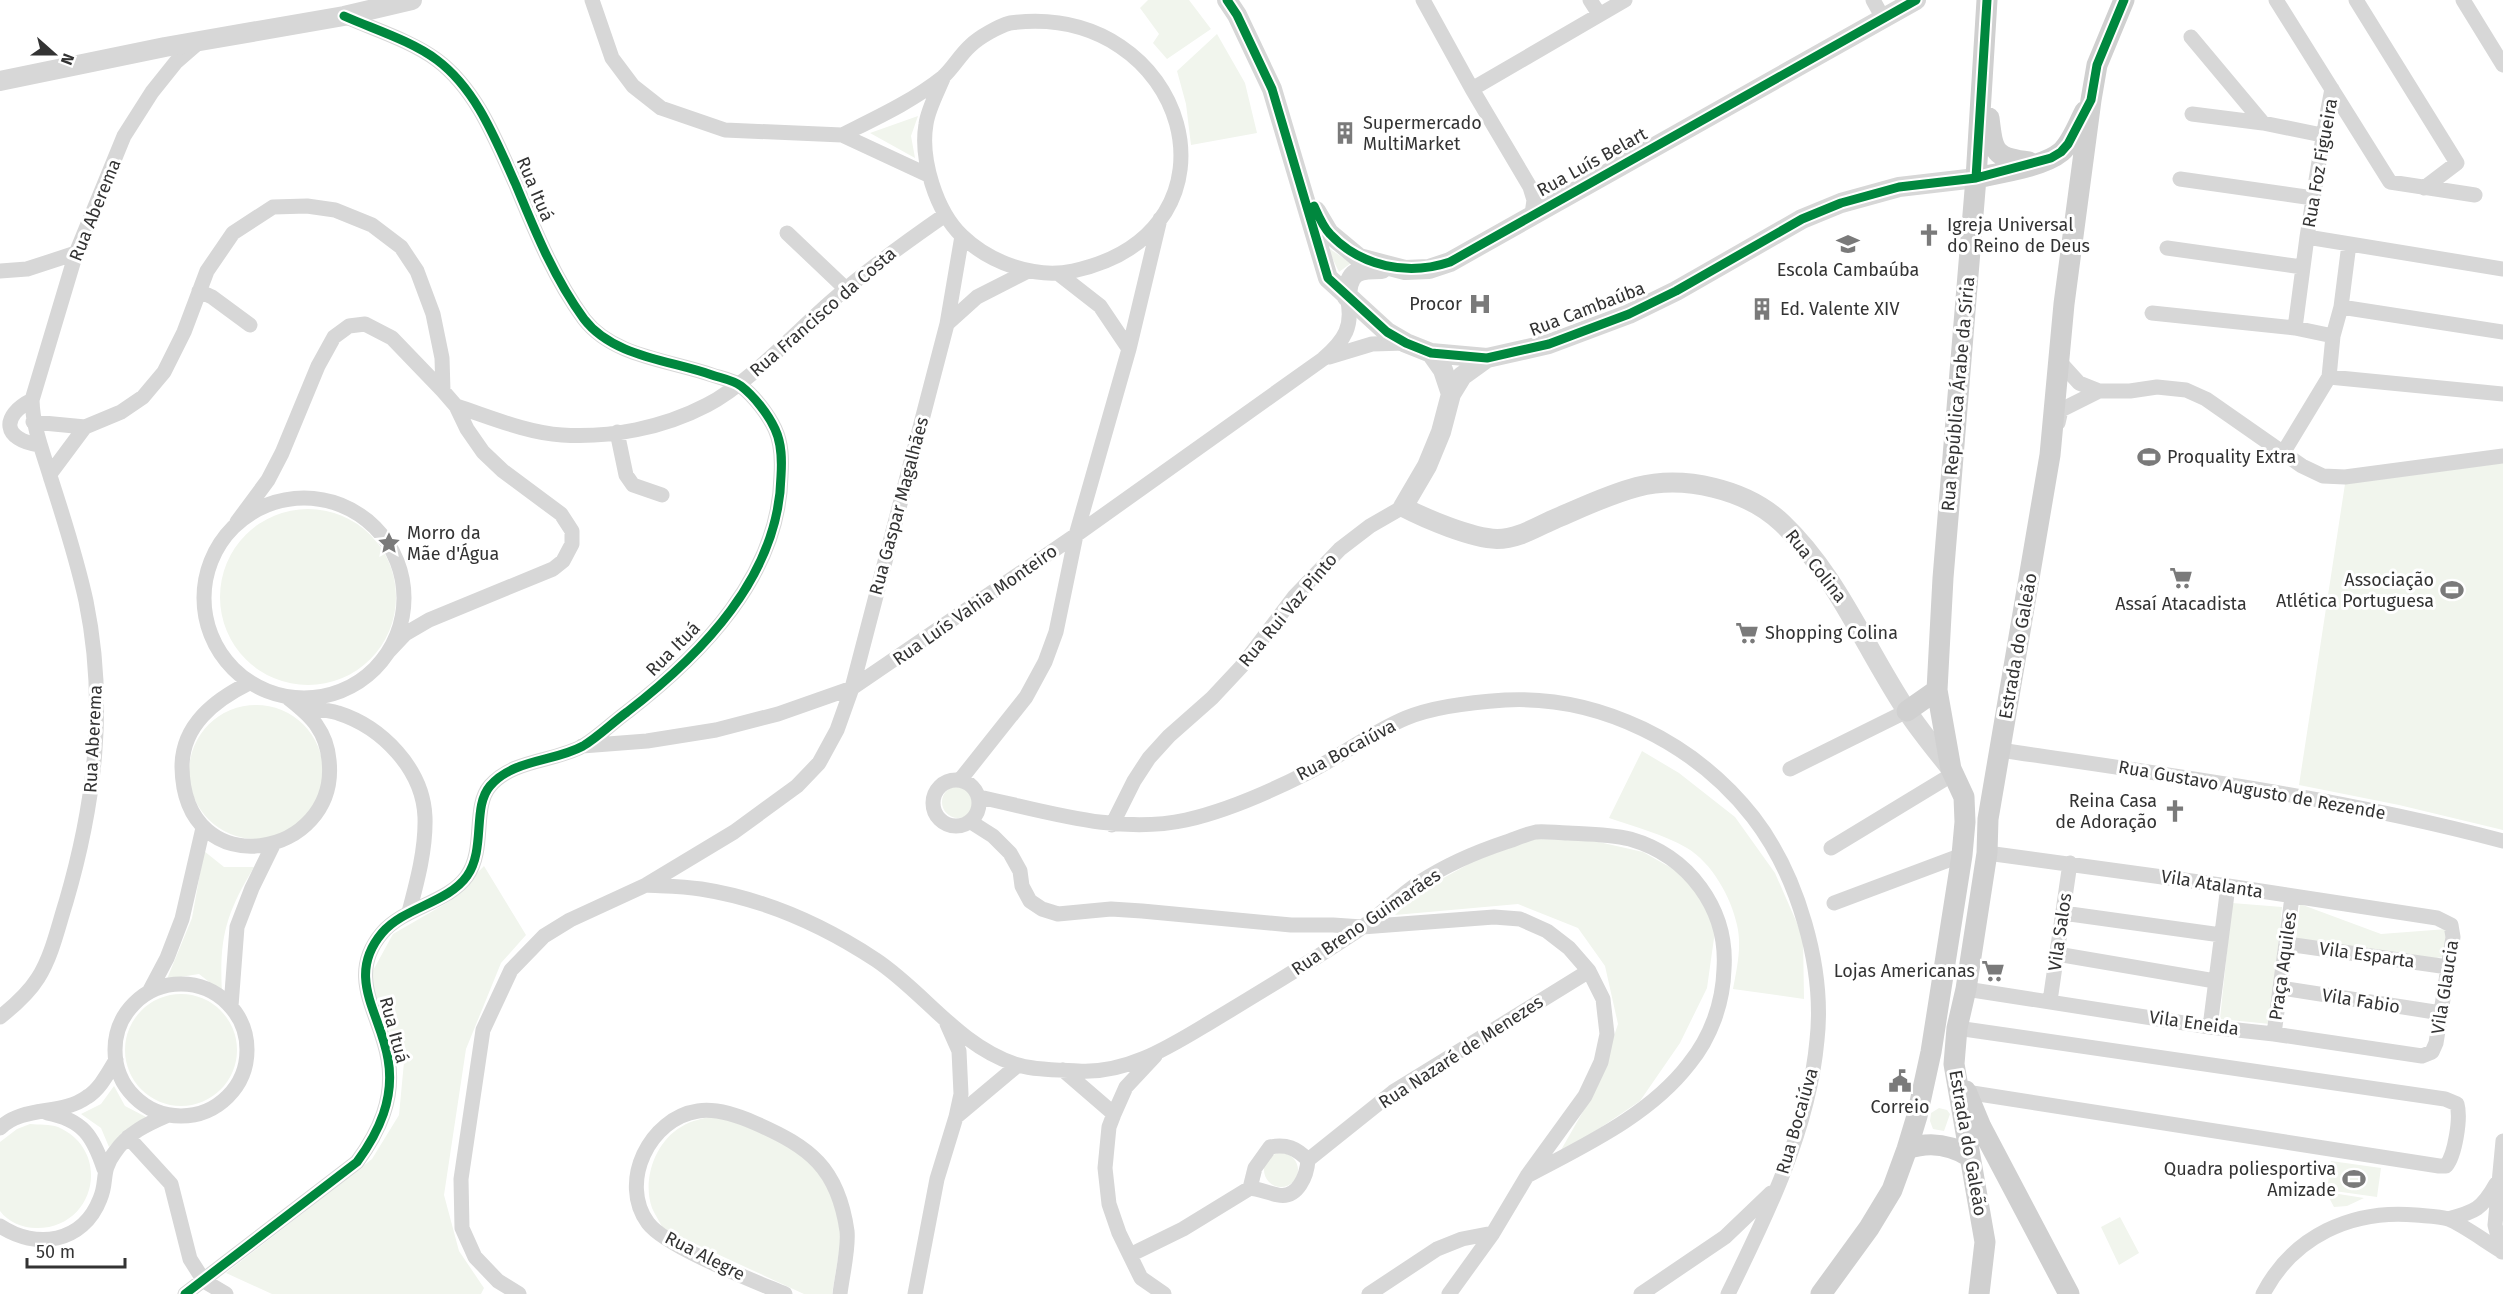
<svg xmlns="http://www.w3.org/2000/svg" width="2503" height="1294" font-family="'Fira Sans',sans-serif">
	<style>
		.green { fill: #f1f5ed }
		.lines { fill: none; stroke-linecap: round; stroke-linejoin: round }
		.minor { stroke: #d7d7d7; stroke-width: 15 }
		.tertiary { stroke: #d7d7d7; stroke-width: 20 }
		.secondary { stroke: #d0d0d0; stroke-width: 21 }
		.cycleway-casing { stroke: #fff; stroke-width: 13 }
		.cycleway { stroke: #00873e; stroke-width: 9 }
		.labels { text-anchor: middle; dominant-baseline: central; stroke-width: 6; stroke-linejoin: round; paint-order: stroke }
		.poi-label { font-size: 18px; fill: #333; stroke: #fff; text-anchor: start }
		.street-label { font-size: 18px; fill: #333; stroke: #fff }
	</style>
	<rect width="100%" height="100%" fill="#fff"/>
	<path class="green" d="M 1148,0 L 1189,0 L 1211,29 L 1167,59 L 1153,43 L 1159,34 L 1140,8 Z
		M 1217,34 L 1245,83 L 1257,133 L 1191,145 L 1186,104 L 1177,71 Z
		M 918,116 L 911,136 L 915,158 L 870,133 Z
		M 1327,247 L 1351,263 L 1339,272 Z
		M 2503,463 L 2503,830 L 2399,805 L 2299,785 L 2345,484 Z
		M220 597a88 88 0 1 1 176 0a88 88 0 1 1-176 0Z
		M189 772a67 67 0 1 1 134 0a67 67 0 1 1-134 0Z
		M 1642,751 L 1679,773 L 1735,817 L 1775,873 L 1803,937 L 1804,999 L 1733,989 C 1737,968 1742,946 1737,925 C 1731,897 1712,863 1687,848 C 1663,834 1635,827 1609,818 Z
		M942 802a16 16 0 1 1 32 0a16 16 0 1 1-32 0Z
		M 1534,839 L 1590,840 L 1643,852 L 1682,874 L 1703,898 L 1715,931 L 1707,988 L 1680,1043 L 1640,1101 L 1557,1157 L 1597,1087 L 1618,1024 L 1605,966 L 1578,928 L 1518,904 L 1395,915 L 1420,891 L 1476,860 Z
		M 204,851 L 224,867 L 254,867 C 226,914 219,937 222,992 L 199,974 L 167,979 L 192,918 Z
		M 484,866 L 526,935 L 501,963 L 466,1049 L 444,1195 L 459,1251 L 484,1288 L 481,1294 L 272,1294 L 226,1273 L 372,1159 L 399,1115 L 404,1062 L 378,1006 L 370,976 L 393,934 L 450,901 Z
		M 2232,903 L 2282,907 L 2270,1024 L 2220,1019 Z
		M 2300,904 L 2381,934 L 2447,929 L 2443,957 L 2428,959 L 2296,940 Z
		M125 1050a56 56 0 1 1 112 0a56 56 0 1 1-112 0Z
		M 114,1086 L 125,1106 L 148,1118 L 124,1131 L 109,1147 L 101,1128 L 81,1114 L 101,1104 Z
		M 1939,1108 L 1947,1110 L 1950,1114 L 1944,1131 L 1933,1129 L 1930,1121 L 1931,1113 Z
		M 716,1116 L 735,1120 L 789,1146 L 810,1160 L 834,1198 L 842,1234 L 832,1294 L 804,1294 L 663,1229 C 660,1222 655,1215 652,1208 C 642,1180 655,1142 681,1127 C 692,1120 704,1118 716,1116 Z
		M 30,1124 C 39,1125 50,1124 58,1127 C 113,1151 95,1229 36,1228 C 23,1228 8,1222 0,1211 L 0,1142 L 17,1129 Z
		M1264 1170a17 17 0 1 1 34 0a17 17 0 1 1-34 0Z
		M 2331,1161 L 2381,1168 L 2377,1197 L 2327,1190 Z
		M 2326,1192 L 2364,1198 L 2347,1206 L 2334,1207 Z
		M 2120,1217 L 2139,1253 L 2119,1265 L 2101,1227 Z"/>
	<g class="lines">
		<path class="minor" d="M 592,0 L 612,58 L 633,86 L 661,108 L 725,130 L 842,135 L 928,175
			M 1423,0 L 1472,89 L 1530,187 L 1534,200 L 1532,214
			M 1590,0 L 1599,14
			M 1873,0 L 1883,18
			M 2276,0 L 2390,182 L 2475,195
			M 2356,0 L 2457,163 L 2424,188
			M 2463,0 L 2503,65
			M 2191,37 L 2263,123
			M 1472,89 L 1625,0
			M 2192,114 L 2263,123 L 2322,135
			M 842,135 C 876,118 913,101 943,77 C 953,68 960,55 970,46 C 979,37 999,26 1010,23 C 1187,0 1256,231 1073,271 C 1035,279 990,263 962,236 C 936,211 920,159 926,124 C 928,109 938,91 944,76
			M 2180,179 L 2313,198
			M 787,233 L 846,289
			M 2307,237 C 2315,188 2322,138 2332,89
			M 2167,248 L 2302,267
			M 0,271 L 27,269 L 76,253
			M 1059,274 L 1100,306 L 1129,349
			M 199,291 L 212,297 L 250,325
			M 2341,307 L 2503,332
			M 2152,313 L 2295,328
			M 947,324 L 977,297 L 1028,271
			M 2333,336 L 2341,307 L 2349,244
			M 1329,357 L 1372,344 L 1406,343
			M 2329,377 L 2503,394
			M 2099,391 L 2130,391 L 2157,387 L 2186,390 L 2206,399 L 2302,466 L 2323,476 L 2345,477 L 2503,456
			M 32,400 C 0,416 3,440 39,445
			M 456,406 C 490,417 527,433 562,435 C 611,438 663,428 707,405 C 749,383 796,332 833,300 C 868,269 906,242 945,215
			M 33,422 L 85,427
			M 2058,423 L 2061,410 L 2099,391 L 2079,383 L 2059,361
			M 617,432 L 626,475 L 633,485 L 662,495
			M 2283,453 L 2329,377 L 2333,336 L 2295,328 L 2307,237 L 2503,269
			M 50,474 L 85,427 L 121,412 L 143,397 L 164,372 L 184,332 L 207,271 L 233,233 L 273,207 L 307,206 L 335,210 L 372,225 L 401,247 L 417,271 L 433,314 L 442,358 L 443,391
			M204 598a100 100 0 1 1 200 0a100 100 0 1 1-200 0Z
			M 237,522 L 268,480 L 282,453 L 318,366 L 334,337 L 349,326 L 365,324 L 392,338 L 443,391 L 456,406 L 467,429 L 483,452 L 503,471 L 561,514 L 572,531 L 572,544 L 563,561 L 553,569 L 429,620 L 405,634 L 389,651
			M 249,683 C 215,700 182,725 182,767 C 184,888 340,858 329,760 C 328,749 324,736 317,726 C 310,715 298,706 288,698
			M 301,709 C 313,710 327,709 338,713 C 382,727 423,769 425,817 C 426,849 417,882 409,912
			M 582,746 L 647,741 L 716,730 L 778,714 L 852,688 L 1076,535 L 1323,359 C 1345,340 1354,326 1347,297
			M 2000,750 C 2168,775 2338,797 2503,841
			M 1790,769 L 1907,711
			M933 803a23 23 0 1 1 46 0a23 23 0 1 1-46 0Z
			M 960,780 L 1026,697 L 1045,662 L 1056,632 L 1076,535 L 1129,349 L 1160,219
			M 979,797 C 1046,811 1117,835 1186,820 C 1226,811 1269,792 1305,774 C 1340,757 1370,733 1406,718 C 1435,706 1474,702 1505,700 C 1600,695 1695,743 1753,817 C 1798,875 1825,968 1817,1040 C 1809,1129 1767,1215 1728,1294
			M 971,822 L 993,836 L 1010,853 L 1020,871 L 1022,886 L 1030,901 L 1042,909 L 1058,914 L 1111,909 L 1142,911 L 1291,925 L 1333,925 L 1362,927 L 1494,917 L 1520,919 L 1547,931 L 1569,948 L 1589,971 L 1603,999 L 1607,1034 L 1601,1062 L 1585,1096 L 1527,1176 L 1493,1233 L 1449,1294
			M 1112,825 L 1134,781 L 1149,758 L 1169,736 L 1212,698 L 1241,667 L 1294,597 L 1340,549 L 1370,526 L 1403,507
			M 1831,848 L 1953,774
			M 646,885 C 664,886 683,886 701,889 C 765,899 823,925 876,960 C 924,992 958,1045 1015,1064 C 1033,1070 1058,1070 1078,1071 C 1127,1074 1169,1047 1209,1023 C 1259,993 1309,963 1357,931 C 1379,916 1398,897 1420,882 C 1446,865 1476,852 1506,842 C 1515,839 1526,834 1536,832 C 1546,831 1557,833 1568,833 C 1589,834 1610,834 1630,839 C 1689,856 1728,909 1724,969 C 1723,1003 1711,1037 1689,1064 C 1649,1116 1583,1146 1527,1176
			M 1834,903 L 1962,855
			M 2063,913 L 2221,935
			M 2287,944 L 2448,967
			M 2057,954 L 2215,981
			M115 1050a66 66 0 1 1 132 0a66 66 0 1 1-132 0Z
			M 2281,988 L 2441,1013
			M 1966,989 L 2210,1027 L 2274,1034 L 2422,1056 L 2432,1052 L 2436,1043 L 2453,937 L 2451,925 L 2437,918 L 2228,886 L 1987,853
			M 149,992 L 167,958 L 182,919 L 203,828
			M 2050,1001 L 2070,863
			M 231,1006 L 237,927 L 252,888 L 274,843
			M 0,1017 C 14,1006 28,994 38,978 C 52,956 58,927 66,902 C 95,803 107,704 86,601 C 77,560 64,519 51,479 C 43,452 33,429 32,400 L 76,253 L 124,136 L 152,92 L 176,62 L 199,42
			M 947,1024 L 959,1051 L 961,1094 L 956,1117
			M 2210,1027 L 2228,886
			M 1957,1028 L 2445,1099 L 2457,1104 C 2461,1118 2455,1155 2446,1166 L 2439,1166 L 1966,1092
			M 2274,1034 L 2292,897
			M 1155,1056 L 1126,1087 L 1114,1114 L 1109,1127 L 1105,1168 L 1109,1204 L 1119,1233 L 1141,1278 L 1164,1294
			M 1063,1070 L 1114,1114
			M 47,1113 C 83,1120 93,1136 104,1169
			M 0,1128 C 24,1105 61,1116 87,1097 C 100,1089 108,1073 116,1060
			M 128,1137 L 171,1184 L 190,1259 L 204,1281 L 226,1294
			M 1250,1188 C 1259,1189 1268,1193 1278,1195 C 1298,1199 1307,1175 1308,1160 L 1393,1092 L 1589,971
			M 2448,1219 C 2475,1212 2482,1209 2496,1184
			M 0,1226 C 36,1250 83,1243 100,1199 C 108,1181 100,1172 115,1152 C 128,1133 147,1124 168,1115
			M 2502,1252 L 2495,1225 L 2503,1141
			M 1130,1255 L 1183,1229 L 1250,1188 L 1255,1168 L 1270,1147 C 1287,1144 1296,1148 1308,1160
			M 185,1294 L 357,1162 C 379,1132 395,1098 388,1059 C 381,1014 345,977 382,933 C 404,907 448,903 467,876 C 486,849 472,807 490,786 C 513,759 554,762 583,746 C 598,737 612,723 627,712 C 701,655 779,576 781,476 C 782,460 782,444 775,429 C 768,414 754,396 741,386 C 733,380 721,378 712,375 C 670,360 613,357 584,319 C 554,278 535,231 516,185 C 496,141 477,90 437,60 C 412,41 373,29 344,16
			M 519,1294 L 498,1281 L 475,1257 L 462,1228 L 461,1179 L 483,1030 L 511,970 L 544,936 L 570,920 L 646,885 L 734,832 L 797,786 L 819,763 L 837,730 L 852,688 L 947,324 L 962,236
			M 785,1294 C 754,1281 666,1247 648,1223 C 618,1182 650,1118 698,1111 C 716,1108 739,1116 755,1123 C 810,1147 838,1168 847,1231 C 849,1248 842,1276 840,1294
			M 915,1294 L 937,1179 L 956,1117 L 1018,1065
			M 1369,1294 L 1437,1249 L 1462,1239 L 1493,1233
			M 1641,1294 L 1725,1237 L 1771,1193
			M 2263,1294 C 2293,1236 2352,1209 2416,1215 C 2426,1216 2439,1216 2448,1219 C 2462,1224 2489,1244 2503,1252"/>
		<path class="tertiary" d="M 1227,0 L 1237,15 L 1272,89 L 1328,278 L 1387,332 L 1406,343 L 1431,353 L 1487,358 L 1549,344 L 1629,314 L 1676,291 L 1802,219 L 1841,203 L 1899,187 L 1976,178
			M 0,81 L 165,47 L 344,16 L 412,0
			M 1316,211 L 1329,233 L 1359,258 L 1405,270 L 1429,269 L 1450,262 L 1916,0
			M 1347,297 C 1348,270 1359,269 1382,269
			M 1431,353 L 1443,370 L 1451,394
			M 1487,358 L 1462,376 L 1451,394 L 1441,432 L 1427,466 L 1403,507 C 1426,519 1471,538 1497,539 C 1519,539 1538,526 1557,518 C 1583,507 1610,494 1637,487 C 1684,475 1746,489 1782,523 C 1837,575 1865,648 1907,711 C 1920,731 1936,750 1951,769"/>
		<path class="secondary" d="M 1989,118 C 1993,152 1994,158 2029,162
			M 1976,178 C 1999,173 2043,167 2061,152 C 2072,142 2078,124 2085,111
			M 1907,711 L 1937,690
			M 1966,1091 L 1981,1127 L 2069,1294
			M 1907,1149 C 1930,1141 1950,1144 1970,1157
			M 1821,1294 L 1869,1228 L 1892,1190 L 1907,1149 L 1917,1116 L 1931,1052 L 1962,855 L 1965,822 L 1964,797 L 1951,769 L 1937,690 L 1943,578 L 1976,178 L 1987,0
			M 1979,1294 L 1985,1242 L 1954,1064 L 1957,1028 L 1966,989 L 1987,853 L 1988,819 L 2050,455 L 2064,304 L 2091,100 L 2097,65 L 2124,0"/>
		<g class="cycleway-casing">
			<path id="cycleway" d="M 1227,0 L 1237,15 L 1272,89 L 1328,278 L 1387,332 L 1406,343 L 1431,353 L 1487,358 L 1549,344 L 1629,314 L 1676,291 L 1802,219 L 1841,203 L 1899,187 L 1976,178 L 2051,158 L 2061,152 L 2068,144 L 2091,100 L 2097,65 L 2124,0
				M 1976,178 L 1987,0
				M 1314,206 C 1318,215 1323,227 1330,234 C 1361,267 1408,276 1450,262 L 1916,0
				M 185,1294 L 357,1162 C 379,1132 395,1098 388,1059 C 381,1014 345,977 382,933 C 404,907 448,903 467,876 C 486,849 472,807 490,786 C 513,759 554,762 583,746 C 598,737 612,723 627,712 C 701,655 779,576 781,476 C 782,460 782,444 775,429 C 768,414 754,396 741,386 C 733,380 721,378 712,375 C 670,360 613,357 584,319 C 554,278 535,231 516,185 C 496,141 477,90 437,60 C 412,41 373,29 344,16"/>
		</g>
		<use href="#cycleway" class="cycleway"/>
	</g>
	<defs>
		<g id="building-bare" transform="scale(1.8)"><path d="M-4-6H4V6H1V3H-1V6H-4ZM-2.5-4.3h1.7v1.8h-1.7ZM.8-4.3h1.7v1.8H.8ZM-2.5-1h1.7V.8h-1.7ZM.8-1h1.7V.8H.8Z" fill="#7a7a7a" stroke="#fff" stroke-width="2.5" paint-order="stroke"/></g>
		<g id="church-bare" transform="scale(1.8)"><path d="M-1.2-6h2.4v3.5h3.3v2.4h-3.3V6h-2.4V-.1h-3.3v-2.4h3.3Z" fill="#7a7a7a" stroke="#fff" stroke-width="2.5" paint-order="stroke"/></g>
		<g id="school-bare" transform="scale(1.8)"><path d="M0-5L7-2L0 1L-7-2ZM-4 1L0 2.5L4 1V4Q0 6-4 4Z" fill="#7a7a7a" stroke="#fff" stroke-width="2.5" paint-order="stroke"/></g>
		<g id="hospital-bare" transform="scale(1.8)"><path d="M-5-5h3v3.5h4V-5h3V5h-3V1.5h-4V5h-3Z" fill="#7a7a7a" stroke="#fff" stroke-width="2.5" paint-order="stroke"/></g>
		<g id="stadium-bare" transform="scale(1.8)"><path d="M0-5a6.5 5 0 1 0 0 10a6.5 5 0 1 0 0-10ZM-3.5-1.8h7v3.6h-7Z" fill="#7a7a7a" stroke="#fff" stroke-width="2.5" paint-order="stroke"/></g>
		<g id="sight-bare" transform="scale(1.8)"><path d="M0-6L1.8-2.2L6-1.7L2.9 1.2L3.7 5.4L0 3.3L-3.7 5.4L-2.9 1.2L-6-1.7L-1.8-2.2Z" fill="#7a7a7a" stroke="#fff" stroke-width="2.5" paint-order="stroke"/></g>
		<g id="supermarket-bare" transform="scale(1.8)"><path d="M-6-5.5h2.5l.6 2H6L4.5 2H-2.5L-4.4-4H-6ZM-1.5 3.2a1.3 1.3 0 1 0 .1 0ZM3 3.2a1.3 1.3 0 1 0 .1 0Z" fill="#7a7a7a" stroke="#fff" stroke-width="2.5" paint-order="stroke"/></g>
		<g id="civic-bare" transform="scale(1.8)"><path d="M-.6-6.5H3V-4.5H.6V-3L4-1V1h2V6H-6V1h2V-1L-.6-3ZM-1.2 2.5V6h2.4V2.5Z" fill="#7a7a7a" stroke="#fff" stroke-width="2.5" paint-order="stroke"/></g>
	</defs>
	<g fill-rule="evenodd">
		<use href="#building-bare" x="1345" y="133"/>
		<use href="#church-bare" x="1929" y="235"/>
		<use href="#school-bare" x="1848" y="244"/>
		<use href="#hospital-bare" x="1480" y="304"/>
		<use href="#building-bare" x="1762" y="309"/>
		<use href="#stadium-bare" x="2149" y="457"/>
		<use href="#sight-bare" x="389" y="543"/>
		<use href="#supermarket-bare" x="2181" y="578"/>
		<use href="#stadium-bare" x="2452" y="590"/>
		<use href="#supermarket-bare" x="1747" y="633"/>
		<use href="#church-bare" x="2175" y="811"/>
		<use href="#supermarket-bare" x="1993" y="971"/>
		<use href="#civic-bare" x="1900" y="1081"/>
		<use href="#stadium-bare" x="2354" y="1179"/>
	</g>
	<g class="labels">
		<g class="poi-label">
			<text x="1363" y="123">Supermercado<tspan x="1363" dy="21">MultiMarket</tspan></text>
			<text x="1947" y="225">Igreja Universal<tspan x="1947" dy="21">do Reino de Deus</tspan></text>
			<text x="1848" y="270" text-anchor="middle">Escola Cambaúba</text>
			<text x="1462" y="304" text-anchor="end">Procor</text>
			<text x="1780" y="309">Ed. Valente XIV</text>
			<text x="2167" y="457">Proquality Extra</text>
			<text x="407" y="533">Morro da<tspan x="407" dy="21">Mãe d'Água</tspan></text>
			<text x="2434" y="580" text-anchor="end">Associação<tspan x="2434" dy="21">Atlética Portuguesa</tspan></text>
			<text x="2181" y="604" text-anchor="middle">Assaí Atacadista</text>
			<text x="1765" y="633">Shopping Colina</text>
			<text x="2157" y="801" text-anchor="end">Reina Casa<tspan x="2157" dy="21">de Adoração</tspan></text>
			<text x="1975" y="971" text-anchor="end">Lojas Americanas</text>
			<text x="1900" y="1107" text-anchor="middle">Correio</text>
			<text x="2336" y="1169" text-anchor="end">Quadra poliesportiva<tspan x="2336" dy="21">Amizade</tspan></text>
		</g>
		<g class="street-label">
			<text transform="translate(1592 162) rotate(-29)">Rua Luís Belart</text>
			<text transform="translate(2320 163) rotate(-80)">Rua Foz Figueira</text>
			<text transform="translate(535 189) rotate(67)">Rua Ituá</text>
			<text transform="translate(95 210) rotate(-68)">Rua Aberema</text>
			<text transform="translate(1587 309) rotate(-21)">Rua Cambaúba</text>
			<text transform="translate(823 312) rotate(-41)">Rua Francisco da Costa</text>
			<text transform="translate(1958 394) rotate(-85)">Rua República Árabe da Síria</text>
			<text transform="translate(899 506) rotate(-75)">Rua Gaspar Magalhães</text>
			<text transform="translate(1816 566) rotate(52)">Rua Colina</text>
			<text transform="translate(975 605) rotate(-35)">Rua Luís Vahia Monteiro</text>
			<text transform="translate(1288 610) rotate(-50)">Rua Rui Vaz Pinto</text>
			<text transform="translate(2018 646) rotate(-80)">Estrada do Galeão</text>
			<text transform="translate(673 649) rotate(-45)">Rua Ituá</text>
			<text transform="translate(93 739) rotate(-87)">Rua Aberema</text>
			<text transform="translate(1346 750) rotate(-28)">Rua Bocaiúva</text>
			<text transform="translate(2252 790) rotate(10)">Rua Gustavo Augusto de Rezende</text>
			<text transform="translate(2212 884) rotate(9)">Vila Atalanta</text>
			<text transform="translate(1366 922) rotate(-34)">Rua Breno Guimarães</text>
			<text transform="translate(2060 932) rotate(-82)">Vila Salos</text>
			<text transform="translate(2367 955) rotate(8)">Vila Esparta</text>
			<text transform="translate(2283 966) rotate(-82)">Praça Aquiles</text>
			<text transform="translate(2445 987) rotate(-81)">Vila Glaucia</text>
			<text transform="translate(2361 1001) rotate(9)">Vila Fabio</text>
			<text transform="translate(2194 1023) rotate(8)">Vila Eneida</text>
			<text transform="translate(394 1030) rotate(75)">Rua Ituá</text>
			<text transform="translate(1461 1052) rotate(-33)">Rua Nazaré de Menezes</text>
			<text transform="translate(1797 1121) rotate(-74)">Rua Bocaiúva</text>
			<text transform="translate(1968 1143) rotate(80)">Estrada do Galeão</text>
			<text transform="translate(705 1256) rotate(27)">Rua Alegre</text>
		</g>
	</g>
	<g transform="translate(54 54) rotate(111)" stroke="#ffffff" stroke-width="4.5" paint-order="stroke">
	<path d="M0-4.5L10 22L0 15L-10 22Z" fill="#333333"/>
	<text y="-9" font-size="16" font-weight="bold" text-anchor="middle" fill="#333333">N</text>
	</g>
	<path d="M27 1258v9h98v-9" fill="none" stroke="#333333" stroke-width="3"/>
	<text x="36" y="1258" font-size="18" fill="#333333" stroke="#ffffff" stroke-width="4.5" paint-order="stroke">50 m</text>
</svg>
